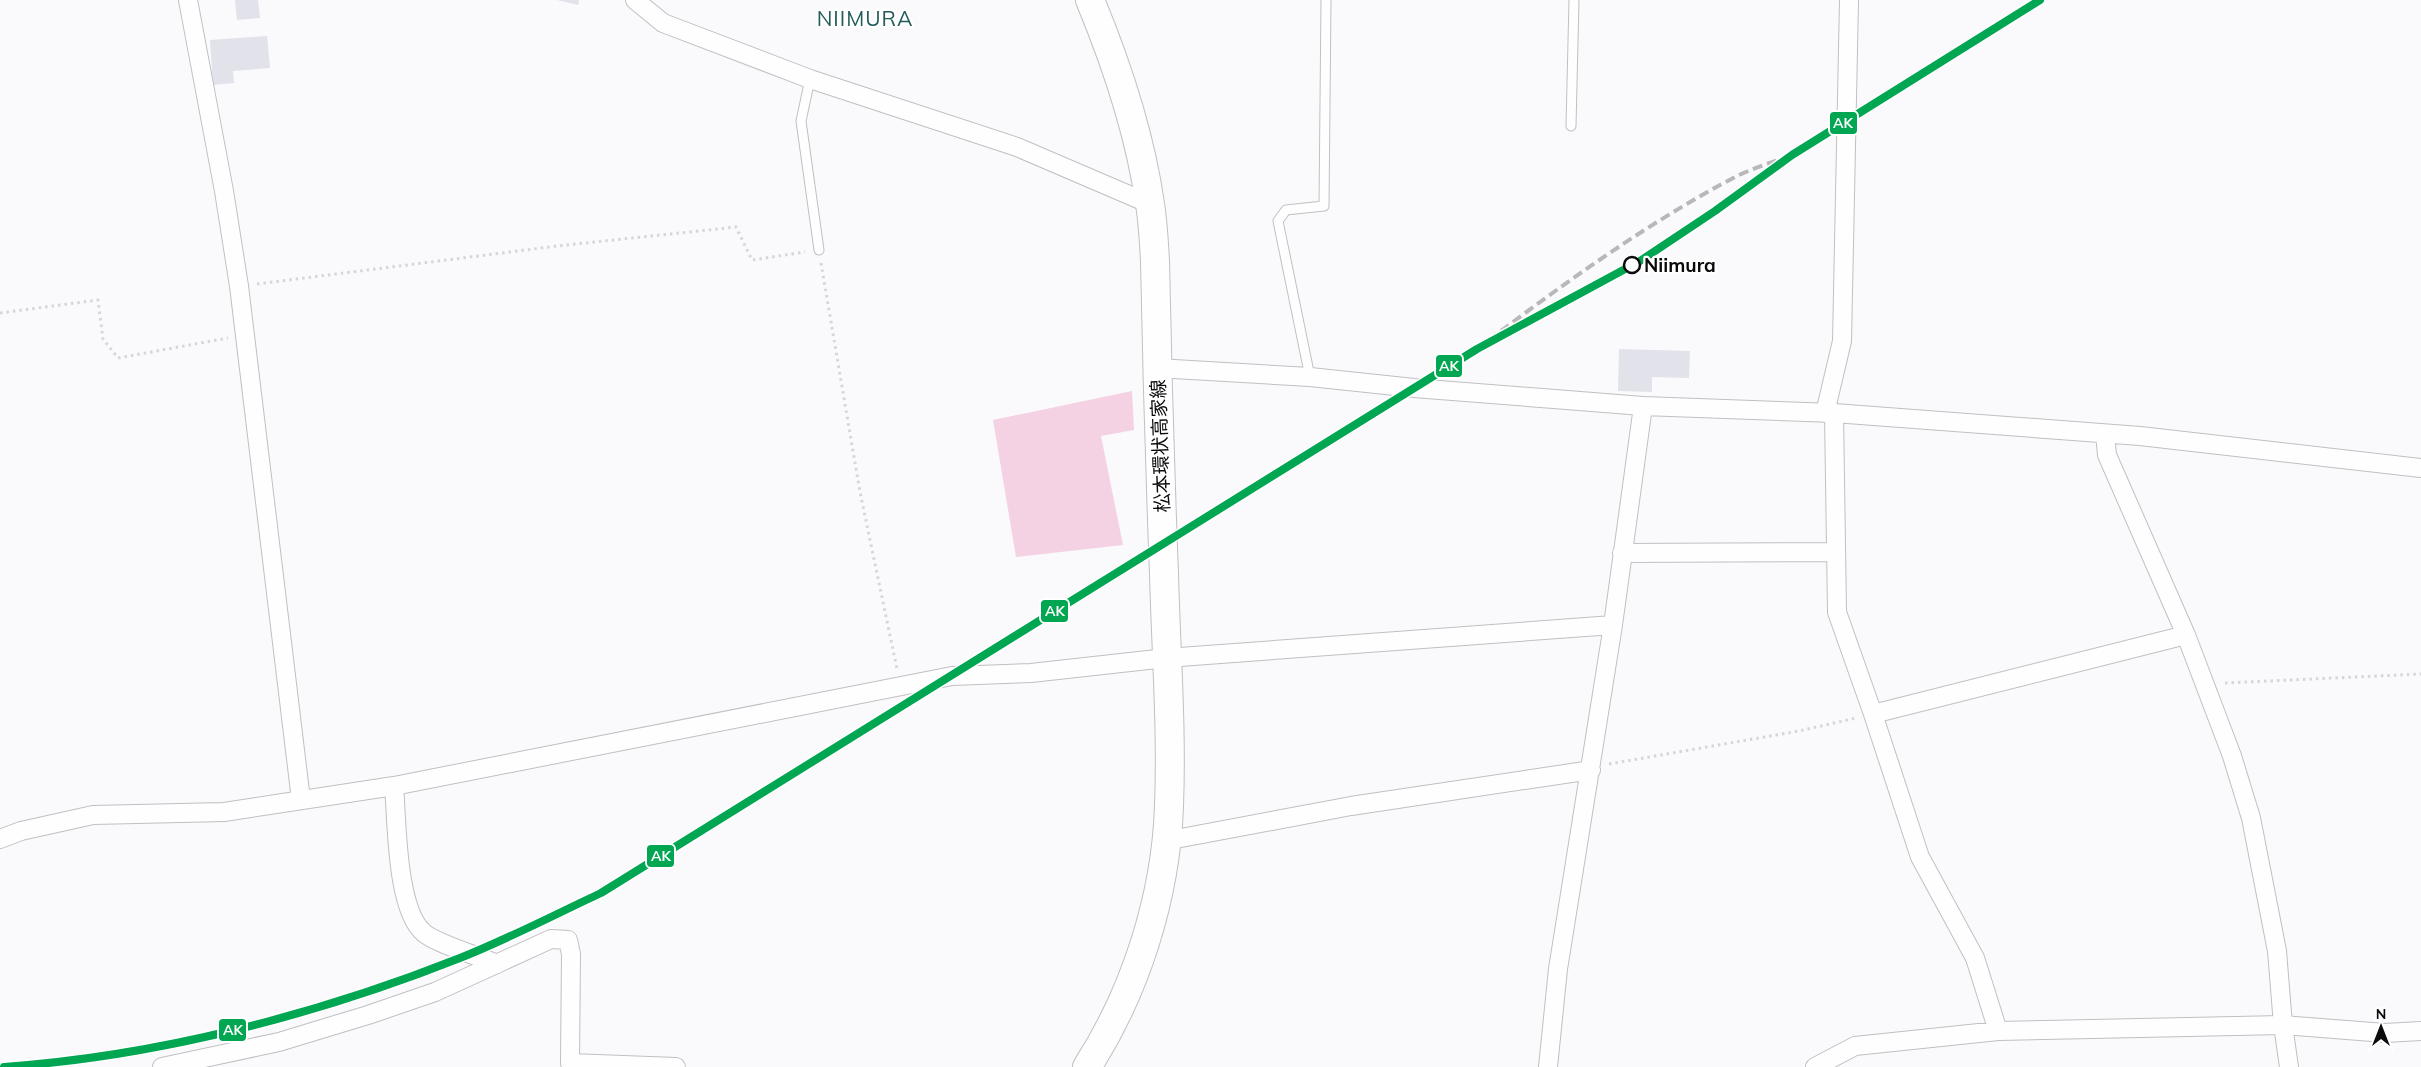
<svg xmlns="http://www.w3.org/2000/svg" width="2421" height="1067" font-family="Mulish,'Noto Sans JP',sans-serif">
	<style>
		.green { fill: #f5d2e3 }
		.building { fill: #e2e2ea }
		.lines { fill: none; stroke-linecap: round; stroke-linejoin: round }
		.service-casing { stroke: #c0bfc2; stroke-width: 11 }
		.minor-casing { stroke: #c0bfc2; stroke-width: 20 }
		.primary-casing { stroke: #c0bfc2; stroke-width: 30 }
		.path { stroke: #d6d6d7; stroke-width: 3; stroke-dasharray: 2.5 4; stroke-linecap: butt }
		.service { stroke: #fefeff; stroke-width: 9 }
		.minor { stroke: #fefeff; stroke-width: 18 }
		.primary { stroke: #fefeff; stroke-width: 28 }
		.rail { stroke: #b9b8b9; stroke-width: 4; stroke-dasharray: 10 5; stroke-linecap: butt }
		.rail-1-casing { stroke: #fff; stroke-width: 11 }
		.rail-1 { stroke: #00a651; stroke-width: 8 }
		.stop-dot { fill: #fff; stroke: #0c0b0c; stroke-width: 2.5 }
		.labels { text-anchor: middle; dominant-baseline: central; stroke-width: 4.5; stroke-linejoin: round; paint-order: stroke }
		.stop-label { font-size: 19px; font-weight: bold; fill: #0c0b0c; stroke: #fff; text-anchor: start }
		.street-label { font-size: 19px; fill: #0c0b0c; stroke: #fff }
		.quarter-label { font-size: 21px; letter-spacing: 1px; fill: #235d5b; stroke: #fff }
		.line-badge { stroke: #fff; stroke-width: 2 }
		.badge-label { font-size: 14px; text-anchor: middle; font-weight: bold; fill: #fff }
	</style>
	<rect width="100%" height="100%" fill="#faf9fc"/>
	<path class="green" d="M 1132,391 L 1134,430 L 1101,436 L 1123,545 L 1016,557 L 993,420 Z"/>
	<path class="building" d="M 235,0 L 258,0 L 260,18 L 237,20 Z
		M 557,0 L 579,0 L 578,5 Z
		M 267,36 L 270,68 L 233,71 L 234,83 L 213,85 L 210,40 Z
		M 1619,349 L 1690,351 L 1689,378 L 1652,377 L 1652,392 L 1618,391 Z"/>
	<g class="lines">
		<g class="service-casing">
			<path id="service" d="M 810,79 L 801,121 L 819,250
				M 1571,126 L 1574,0
				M 1310,377 L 1278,221 L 1286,210 L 1324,206 L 1326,0"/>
		</g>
		<g class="minor-casing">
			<path id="minor" d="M 188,0 L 224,191 L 239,286 L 301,800
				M 635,0 L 663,23 L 810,79 L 1017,147 L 1150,204
				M 1157,368 L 1310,377 L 1414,388 L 1643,406 L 1834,413 L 2140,436 L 2421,468
				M 1825,413 L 1842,341 L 1849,0
				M 1834,413 L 1837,612 L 1873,714 L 1920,857 L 1975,958 L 1998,1031
				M 2105,434 L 2107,455 L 2186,635 L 2232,756 L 2251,818 L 2277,951 L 2283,1025 L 2289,1067
				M 1622,553 L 1834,552
				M 1873,714 L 2186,635
				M 394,786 C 397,820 396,910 424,933 C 437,944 479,956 497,964
				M 0,839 L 21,831 L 93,815 L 224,812 L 394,786 L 952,676 L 1031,673 L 1166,658 L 1613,625
				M 1165,841 L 1351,806 L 1591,770
				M 162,1067 L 279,1042 L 368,1015 L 435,992 L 551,939 L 568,940 L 571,954 L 570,1063 L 676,1067
				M 1548,1067 L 1558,969 L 1613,625 L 1643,406
				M 1815,1067 L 1855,1046 L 1998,1031 L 2283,1025 L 2385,1033 L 2421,1031"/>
		</g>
		<g class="primary-casing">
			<path id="primary" d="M 1087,1067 C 1136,991 1166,896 1169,806 C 1172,729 1166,651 1164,574 C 1160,470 1157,365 1155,261 C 1154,242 1153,223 1150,204 C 1140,134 1117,65 1090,0"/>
		</g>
		<path class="path" d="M 821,263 L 860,492 L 897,669
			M 257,284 L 557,246 L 736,227 L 752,260 L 805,252
			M 0,313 L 98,300 L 103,339 L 118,358 L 228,338
			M 2225,683 L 2421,674
			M 1609,764 L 1799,731 L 1856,718"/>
		<use href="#service" class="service"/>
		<use href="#minor" class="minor"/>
		<use href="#primary" class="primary"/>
		<path class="rail" d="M 1477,349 C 1559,287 1644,225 1735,177 C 1753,168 1773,162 1792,155"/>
		<g class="rail-1-casing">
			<path id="rail-1" d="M 4,1067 C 158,1056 316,1015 460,958 C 508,939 554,915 601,893 L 1477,349 L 1640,261 L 1715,211 L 1792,155 L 2040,0"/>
		</g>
		<use href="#rail-1" class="rail-1"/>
	</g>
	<circle class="stop-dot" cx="1632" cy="265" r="8"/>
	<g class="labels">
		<g class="stop-label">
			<text x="1644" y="265">Niimura</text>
		</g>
		<g class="street-label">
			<text transform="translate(1160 446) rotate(-92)">松本環状高家線</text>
		</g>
		<g class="quarter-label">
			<text x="865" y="18">NIIMURA</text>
		</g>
	</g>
	<g class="line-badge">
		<rect x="1829" y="111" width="29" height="24" rx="5" fill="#00a651"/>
		<rect x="1435" y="354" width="28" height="24" rx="5" fill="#00a651"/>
		<rect x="1040" y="599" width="29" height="24" rx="5" fill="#00a651"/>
		<rect x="646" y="844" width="29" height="24" rx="5" fill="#00a651"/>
		<rect x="218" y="1018" width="29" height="24" rx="5" fill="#00a651"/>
	</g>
	<g class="badge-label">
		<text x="1843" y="128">AK</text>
		<text x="1449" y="371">AK</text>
		<text x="1055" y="616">AK</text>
		<text x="661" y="861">AK</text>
		<text x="233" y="1035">AK</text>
	</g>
	<g transform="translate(2381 1027)" stroke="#ffffff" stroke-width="4" paint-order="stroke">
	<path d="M0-4L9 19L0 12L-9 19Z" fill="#0c0b0c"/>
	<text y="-8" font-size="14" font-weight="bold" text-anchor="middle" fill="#0c0b0c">N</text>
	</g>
</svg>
